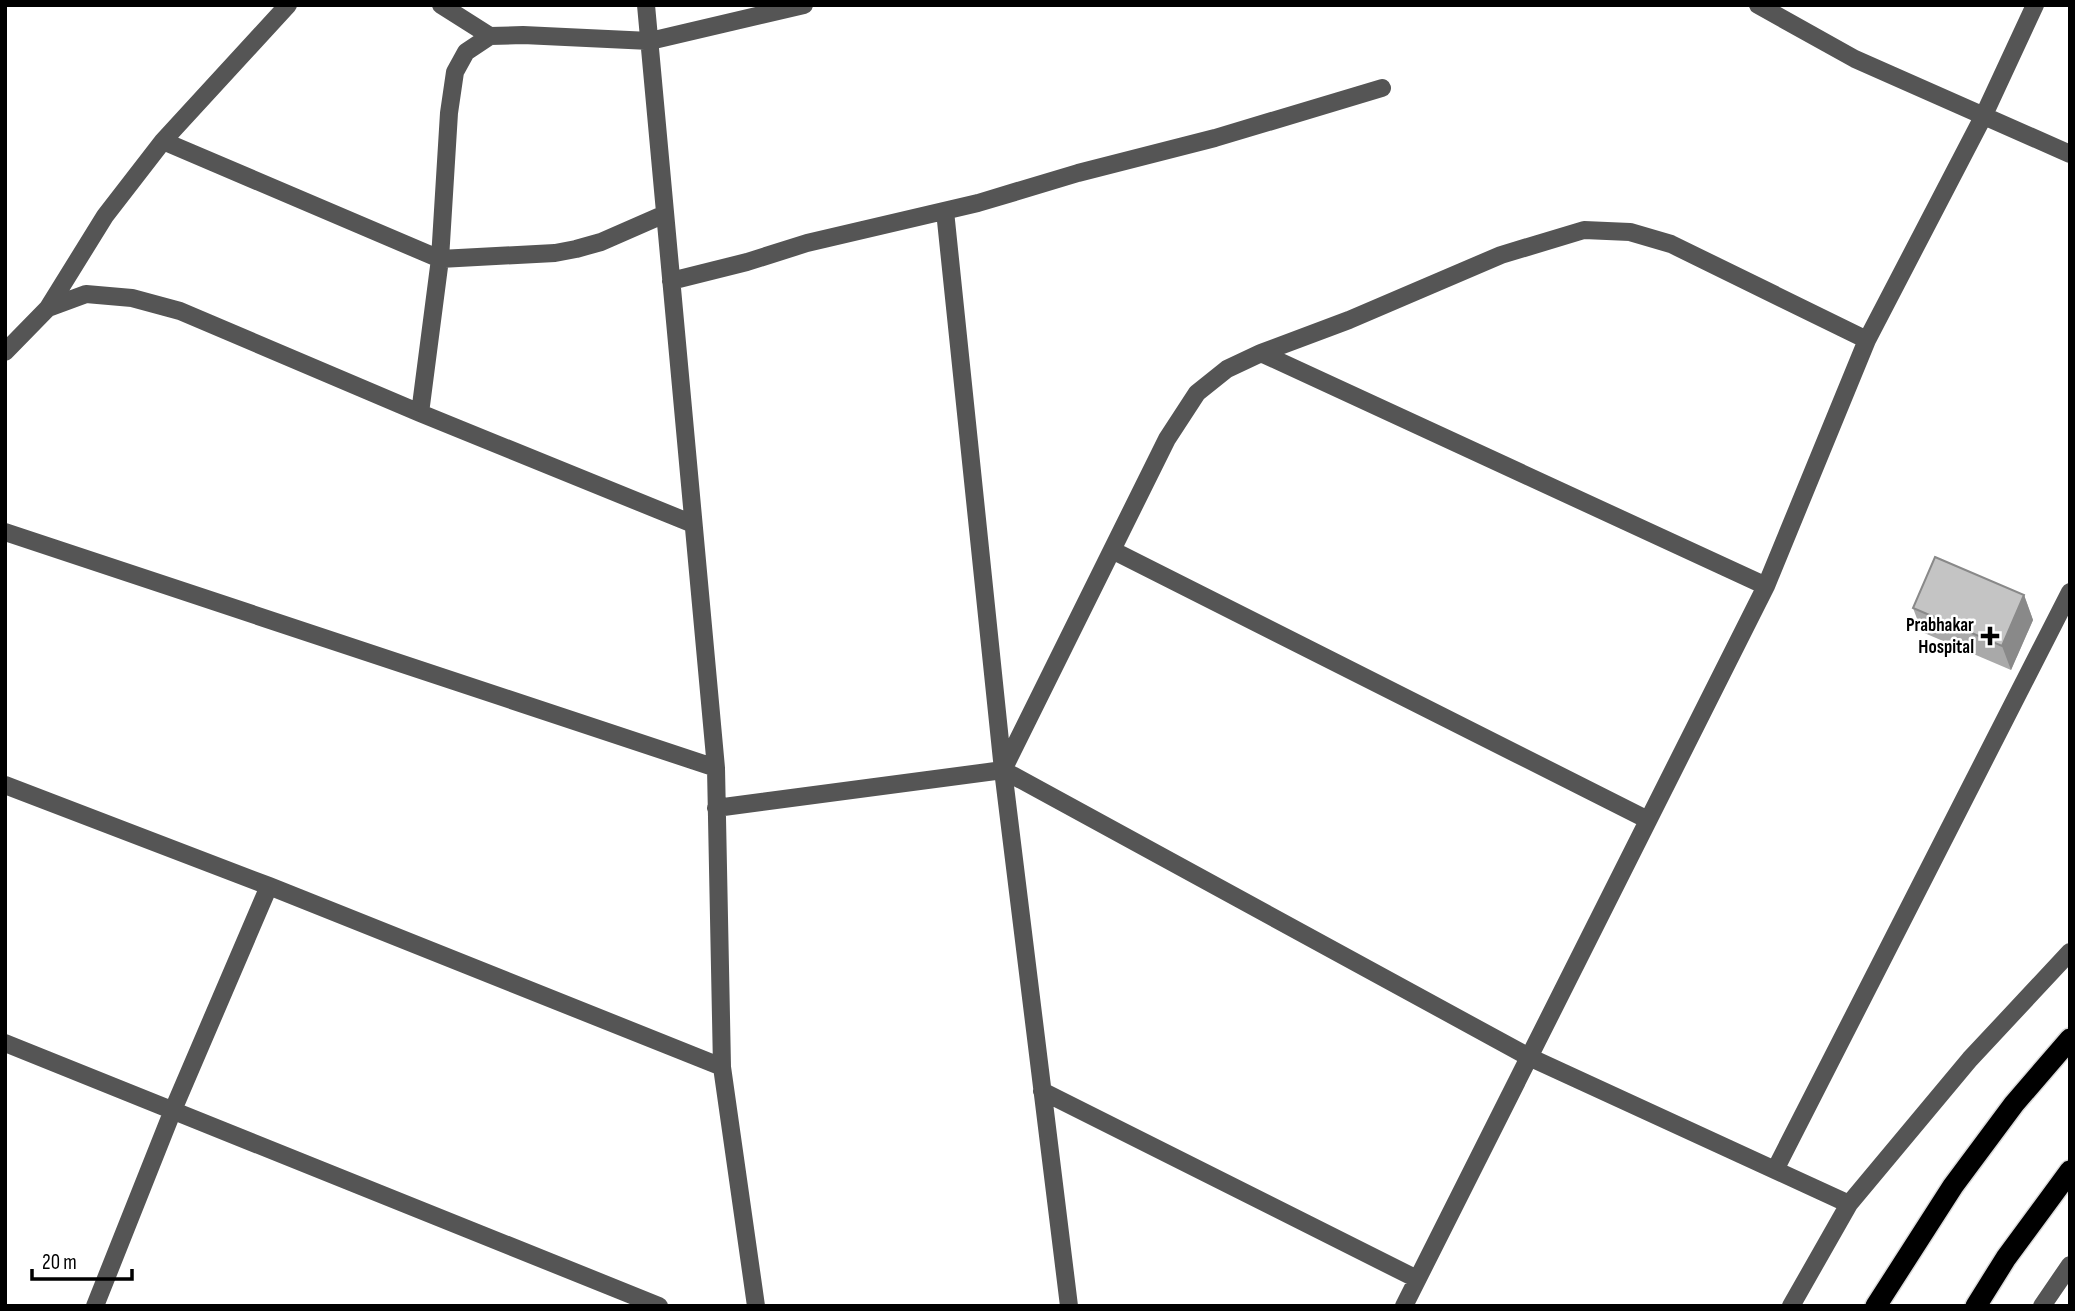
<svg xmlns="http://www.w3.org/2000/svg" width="2075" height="1311" font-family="'Sofia Sans Condensed',sans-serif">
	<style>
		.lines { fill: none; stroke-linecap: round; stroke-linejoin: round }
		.highway-casing { stroke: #dbdbdb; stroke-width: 24 }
		.minor { stroke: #555; stroke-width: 18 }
		.highway { stroke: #000; stroke-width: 21 }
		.wall { fill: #a9a9a9 }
		.shaded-wall { fill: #898989 }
		.building { fill: #c4c4c4; stroke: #898989; stroke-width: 2 }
		.poi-dot { fill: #000; stroke: #fff; stroke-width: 2.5 }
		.labels { text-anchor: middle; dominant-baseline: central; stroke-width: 5; stroke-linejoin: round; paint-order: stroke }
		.poi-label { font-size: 19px; font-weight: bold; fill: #000; stroke: #fff; text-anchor: end }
	</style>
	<rect width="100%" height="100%" fill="#fff"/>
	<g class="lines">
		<g class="highway-casing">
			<path id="highway" d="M 1876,1306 L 1953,1186 L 2014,1104 L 2070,1039
				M 1976,1306 L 2006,1258 L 2070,1171"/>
		</g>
		<path class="minor" d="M 441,5 L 490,36
			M 646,5 L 716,768 L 722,1067 L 756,1306
			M 1758,5 L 1855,59 L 2070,154
			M 163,141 L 440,259 L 555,253 L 576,249 L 601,242 L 665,214
			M 945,211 L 1003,770 L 1069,1306
			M 671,281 L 747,262 L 807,243 L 978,203 L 1078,173 L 1215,138 L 1382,88
			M 48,308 L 105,216 L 163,141 L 288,5
			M 5,352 L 48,308 L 86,294 L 132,298 L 180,311 L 420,413 L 693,524
			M 1261,353 L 1766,586
			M 420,413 L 440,259 L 449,113 L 455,72 L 466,52 L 490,36 L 523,35 L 650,41 L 804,5
			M 5,532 L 716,768
			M 1112,550 L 1648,820
			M 1003,770 L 1167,439 L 1197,393 L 1227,369 L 1261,353 L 1349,320 L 1501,255 L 1584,230 L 1630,232 L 1671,244 L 1867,340
			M 5,785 L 269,886 L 722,1067
			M 716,808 L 1003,770 L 1529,1057 L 1849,1204
			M 5,1043 L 659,1306
			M 1042,1091 L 1417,1279
			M 1775,1170 L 2070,592
			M 95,1306 L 173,1110 L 269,886
			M 1404,1306 L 1766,586 L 1867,340 L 1983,117 L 2035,5
			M 1791,1306 L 1849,1204 L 1970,1059 L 2070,952
			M 2042,1306 L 2070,1265"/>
		<use href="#highway" class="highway"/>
	</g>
	<path class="wall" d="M 2024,595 L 2033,620 L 2011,670 L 1922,632 L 1913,608 Z"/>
	<path class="shaded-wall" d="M 2024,595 L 2033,620 L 2011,670 L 2002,646 Z"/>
	<path class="building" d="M 1935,557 L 2024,595 L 2002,646 L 1913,608 Z"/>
	<path class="poi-dot" d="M1986.5 625.5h7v7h7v7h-7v7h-7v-7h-7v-7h7z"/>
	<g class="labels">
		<g class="poi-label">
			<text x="1974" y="625">Prabhakar<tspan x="1974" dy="22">Hospital</tspan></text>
		</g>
	</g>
	<rect width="2075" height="1311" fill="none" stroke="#000000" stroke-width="14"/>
	<path d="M32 1269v10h100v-10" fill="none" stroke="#000000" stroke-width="3.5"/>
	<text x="42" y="1269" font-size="21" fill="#000000" stroke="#ffffff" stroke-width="5" paint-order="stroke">20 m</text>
</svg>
